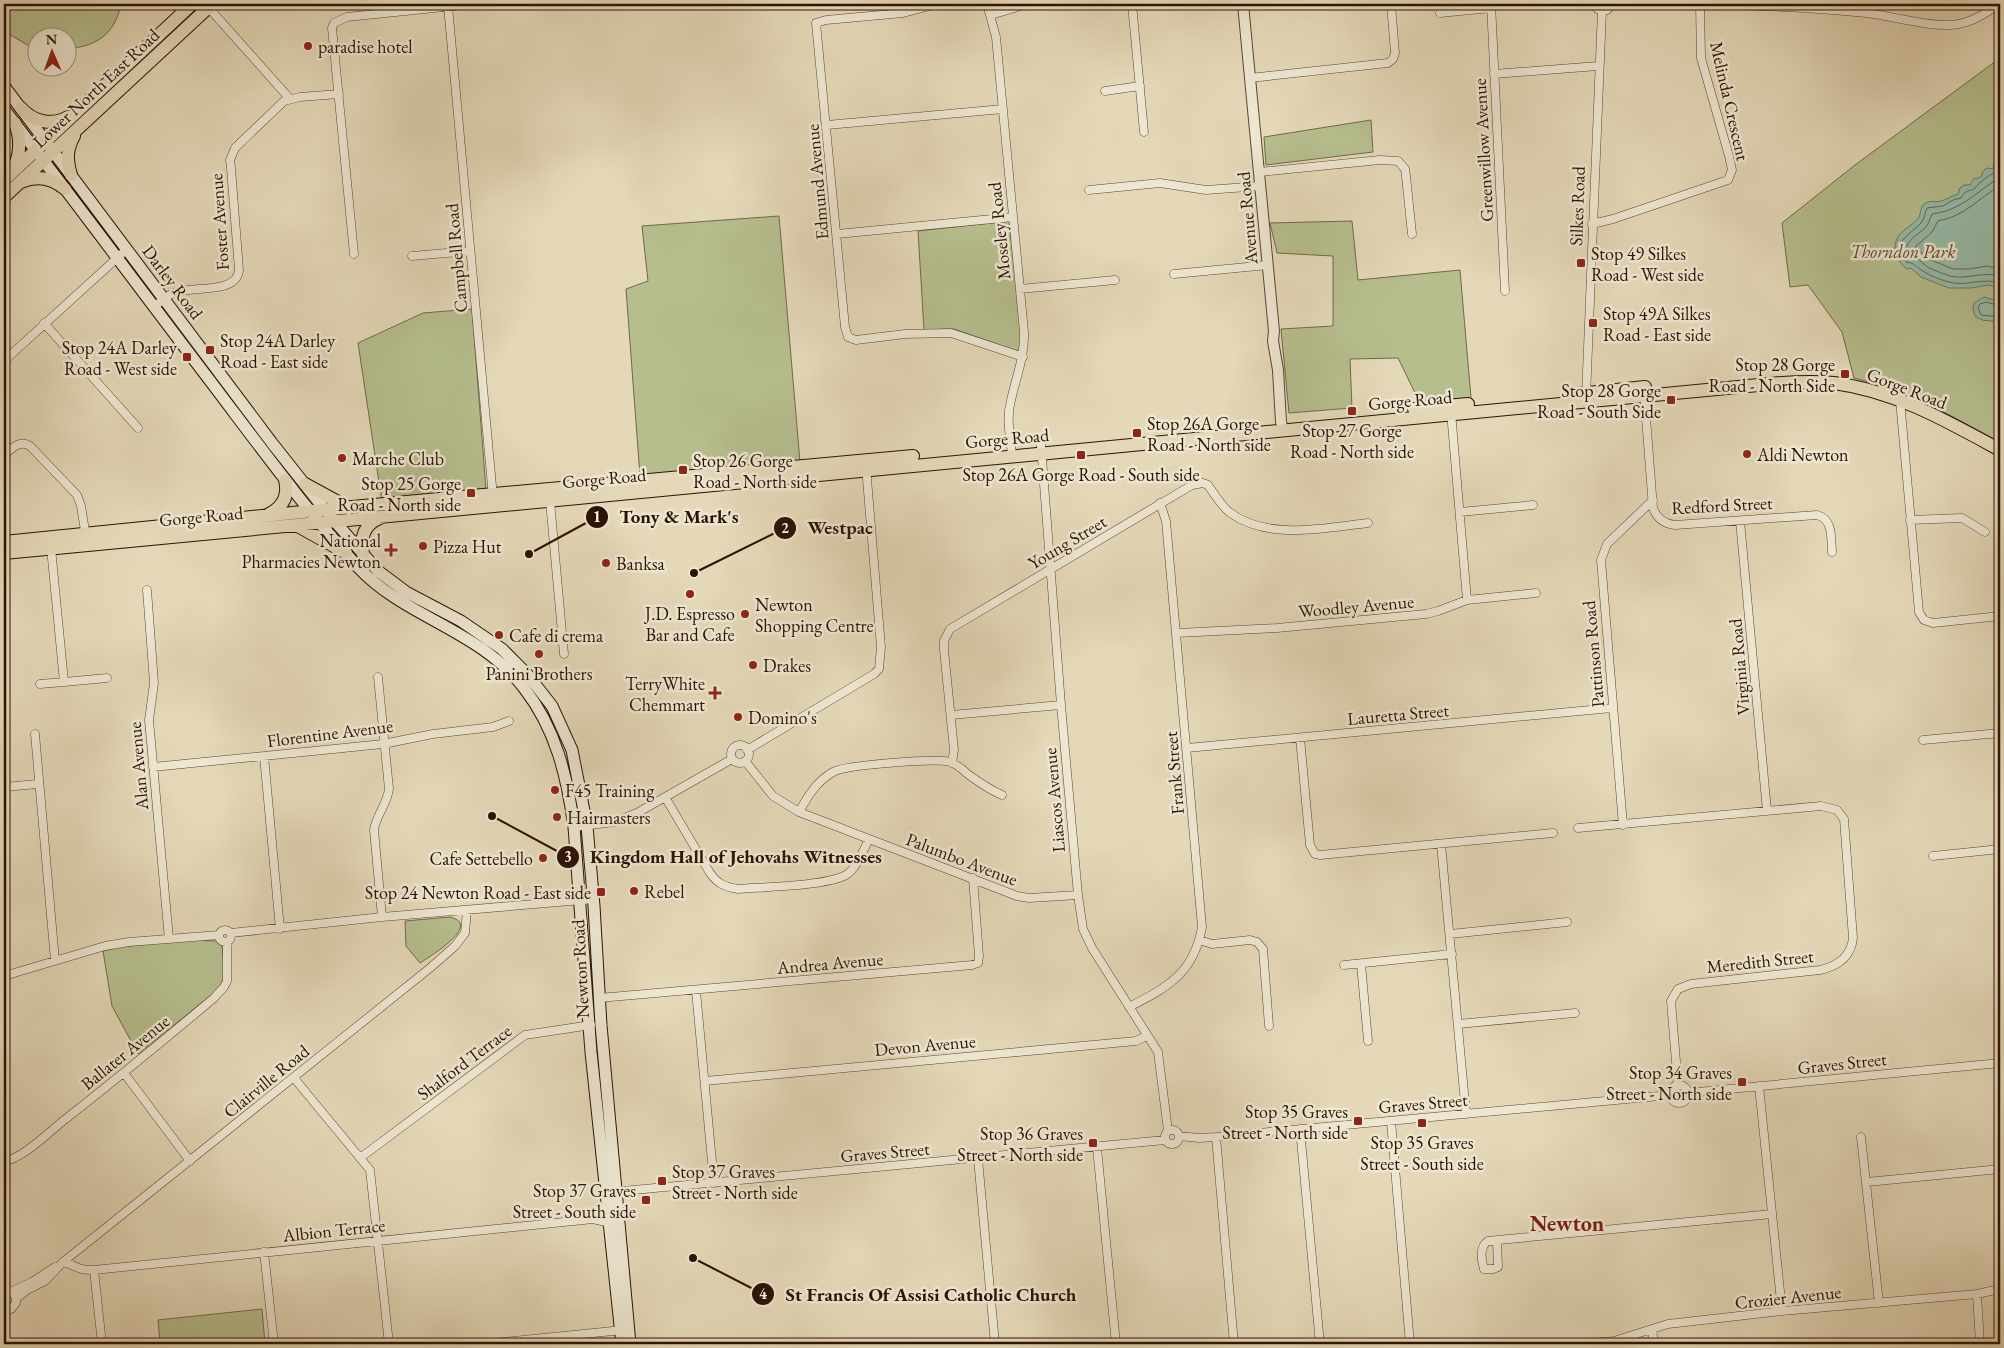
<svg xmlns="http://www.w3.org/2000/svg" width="2004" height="1348" font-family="'EB Garamond',serif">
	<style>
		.green { fill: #b6be8e; stroke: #71684a }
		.water { fill: #97bba8; stroke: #6c7767 }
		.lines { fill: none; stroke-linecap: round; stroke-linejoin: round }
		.shore { stroke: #626656; stroke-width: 1 }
		.minor-casing { stroke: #5a4432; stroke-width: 9 }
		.tertiary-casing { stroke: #5a4432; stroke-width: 12 }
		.secondary-casing { stroke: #2c1205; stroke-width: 13 }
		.primary-casing { stroke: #2c1205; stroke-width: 14 }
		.minor { stroke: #ede6d1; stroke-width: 8 }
		.tertiary { stroke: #ede6d1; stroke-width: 10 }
		.secondary { stroke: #ede6d1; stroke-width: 11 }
		.primary { stroke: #e4d8b8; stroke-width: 12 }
		.poi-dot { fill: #8f2418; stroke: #ede6d1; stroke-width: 2 }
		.labels { text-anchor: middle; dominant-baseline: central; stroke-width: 5; stroke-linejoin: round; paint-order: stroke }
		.poi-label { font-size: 18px; fill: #2c1205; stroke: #ede6d1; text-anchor: start }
		.street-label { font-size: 18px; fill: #2c1205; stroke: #ede6d1 }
		.park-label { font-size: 18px; font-style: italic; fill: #55462e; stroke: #ede6d1 }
		.district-label { font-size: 22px; font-weight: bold; fill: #7a1f14; stroke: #ede6d1 }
		.leader { fill: none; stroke: #2c1205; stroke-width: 2 }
		.callout-dot { fill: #2c1205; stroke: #ede6d1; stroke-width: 2 }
		.mark-label { font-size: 15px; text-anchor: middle; font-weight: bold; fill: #fff }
		.callout-label { font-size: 19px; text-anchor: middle; font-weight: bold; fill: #2c1205; stroke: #ede6d1; stroke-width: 5; stroke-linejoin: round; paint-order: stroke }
	</style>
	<rect width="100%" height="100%" fill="#e4d8b8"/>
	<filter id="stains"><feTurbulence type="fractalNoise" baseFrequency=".004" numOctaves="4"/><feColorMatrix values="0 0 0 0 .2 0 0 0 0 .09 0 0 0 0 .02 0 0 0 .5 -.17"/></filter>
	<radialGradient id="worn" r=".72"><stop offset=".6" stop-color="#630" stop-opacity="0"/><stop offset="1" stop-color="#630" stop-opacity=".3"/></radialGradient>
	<path class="green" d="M 4,4 L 121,4 C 115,34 97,46 68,49 L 68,38 L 38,38 L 37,49 L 33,48 L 7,33 L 4,27 Z
		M 2000,58 L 2000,442 L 1923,401 L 1896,389 L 1854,378 L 1842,332 L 1808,285 L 1790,287 L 1782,223 L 1855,165 Z
		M 1371,120 L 1373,152 L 1266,165 L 1264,137 Z
		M 779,216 L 800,462 L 640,476 L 626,289 L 648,281 L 642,226 Z
		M 1009,221 L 1021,327 L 1020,352 L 954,329 L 924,330 L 918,231 Z
		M 1352,221 L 1358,280 L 1460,270 L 1471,398 L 1419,401 L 1398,358 L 1350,359 L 1352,408 L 1289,413 L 1281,329 L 1333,326 L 1333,256 L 1277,253 L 1270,223 Z
		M 472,309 L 486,490 L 382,502 L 358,343 L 423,313 Z
		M 450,917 C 483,925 429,957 420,963 L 406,946 L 405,921 Z
		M 191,940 L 216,941 L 222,945 L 225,974 L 220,988 L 138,1054 L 112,1006 L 103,951 L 119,947 Z
		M 262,1309 L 265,1344 L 160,1344 L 158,1320 Z"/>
	<path class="water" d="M 1999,160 L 2000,160 L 2000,288 L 1988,285 L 1971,288 L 1949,288 L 1921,277 L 1911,268 L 1907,269 C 1896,261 1891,247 1899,235 C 1904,229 1912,225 1917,220 C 1922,215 1919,206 1926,203 C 1930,200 1936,203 1941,201 C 1948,199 1951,196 1958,194 L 1960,188 L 1964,185 L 1970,185 C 1977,173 1972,181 1981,177 L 1983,171 L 1987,168 L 1993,169 L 1994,163 Z
		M 1984,297 L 2000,302 L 2000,322 L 1982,320 L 1975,316 L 1973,309 L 1974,303 Z"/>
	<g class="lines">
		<path class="shore" d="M 2000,165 L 1996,172 C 1987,176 1980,182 1974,189 C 1971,191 1968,190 1966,192 C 1963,193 1963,196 1961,198 L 1953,200 L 1943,206 L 1927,208 C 1925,212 1925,218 1921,223 C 1910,235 1889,243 1906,262 C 1915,263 1916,267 1923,271 C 1930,276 1941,280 1949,282 C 1966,287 1983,277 2000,283
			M 2000,177 C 1978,191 1960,211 1932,214 C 1930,218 1929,224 1925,228 C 1917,236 1901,242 1909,256 C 1917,257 1919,260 1925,265 C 1928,269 1945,274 1950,276 C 1967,280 1983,271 2000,276
			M 2000,186 C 1978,198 1966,216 1938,221 L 1932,232 L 1915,247 L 1931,260 L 1953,269 L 1969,269 L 1987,266 L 2000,269
			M 2000,306 L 1986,302 L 1980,304 L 1978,308 L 1981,315 L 2000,317"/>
		<g class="minor-casing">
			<path id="minor" d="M 937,4 L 903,13 L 826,20 L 816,23 L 845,327 L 848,337 L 856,340 L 905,334 L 951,333 L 1023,357
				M 987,4 L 996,37 L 1024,332 C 1025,358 1015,379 1010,405 C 1006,421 1011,439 1012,456
				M 1132,4 L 1144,132
				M 1491,4 L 1505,291
				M 1593,4 C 1597,10 1600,11 1607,10 L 1612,4
				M 1646,4 C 1716,5 1787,5 1856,12 C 1888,14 1919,26 1951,25 C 1969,24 1985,14 1999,4
				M 448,6 L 493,497
				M 208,7 L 290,99
				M 1440,13 L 1491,8
				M 991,15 L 1027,4
				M 1494,74 L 1598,66
				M 1250,78 L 1388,63 L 1393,59 L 1395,53 L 1391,4
				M 1105,91 L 1140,86
				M 827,125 L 1003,109
				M 1259,172 L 1380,160 L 1398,161 L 1405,169 L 1406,176 L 1412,234
				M 1089,190 L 1160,183 L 1206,190 L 1261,186
				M 1592,224 L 1613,219 L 1728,180 L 1732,170 L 1729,156 L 1701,58 L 1700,5
				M 837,234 L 1013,217
				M 354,254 L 332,28 L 334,23 L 347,17 L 473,4
				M 412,256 L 470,251
				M 1174,274 L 1268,265
				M 1020,289 L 1115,280
				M 154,307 C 160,302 166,296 174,293 C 192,285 237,295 239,270 L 231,168 L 230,160 L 235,148 L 284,101 L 300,97 L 339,94
				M 44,323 L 138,428
				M 4,361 L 127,249
				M 1644,392 L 1653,508 C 1657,519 1664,524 1675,525 L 1817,515 C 1833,519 1831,537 1832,552
				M 1586,396 L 1602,11
				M 1900,400 L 1919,612 L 1924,620 L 1933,623 L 2000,616
				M 1451,412 L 1467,600
				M 1041,445 L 1061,705 L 1078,895 L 1083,929 L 1092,948 L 1158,1052 L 1168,1131
				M 4,455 C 12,449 19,439 30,446 L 77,495 L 81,506 L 86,537
				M 550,501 L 564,654
				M 1460,512 L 1533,505
				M 1910,520 L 1962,518 L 1985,532
				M 1740,521 L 1767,811
				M 51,548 L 64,682 L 107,678
				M 147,590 L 154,683 L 149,720 L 169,939
				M 1177,633 L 1277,628 L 1426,614 L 1438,611 L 1467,600 L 1536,593
				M 378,677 L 389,789 C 387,805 376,815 374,830 L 382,917
				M 40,684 L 64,682
				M 951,715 L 1061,705
				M 35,734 L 55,961
				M 1300,738 L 1310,845 L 1315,854 L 1320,855 L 1553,833
				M 1923,740 L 2000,733
				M731 754a9 9 0 1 1 18 0a9 9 0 1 1-18 0Z
				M 1187,748 L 1612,708
				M 747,750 L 874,674 L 879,669 L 881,647 L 866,467
				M 264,756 L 280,929
				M 745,761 L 773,796 L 799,812 L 1017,896 L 1029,898 L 1078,895
				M 952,763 L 954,750 L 944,650 L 944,641 L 950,629 L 1192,485 L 1203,483 L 1208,485 C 1214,494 1221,505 1229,512 C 1268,541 1324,528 1368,523
				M 153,767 L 383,744 L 433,734 L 493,727 L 509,721
				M 4,787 L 38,784
				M 665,797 L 710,873 C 718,884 725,887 738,889 C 763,887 826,886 846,875 C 857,868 863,851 869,839
				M 799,812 C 808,796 816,782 833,772 C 845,765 936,758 950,762 C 957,764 964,771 969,775 C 980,783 990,790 1002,795
				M 1623,825 L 1601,560 L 1607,544 L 1653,500
				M 574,827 L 614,822 L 637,813 L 732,759
				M 1578,828 L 1821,806 L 1837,810 L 1844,819 L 1853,938 C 1851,957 1838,966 1820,970 L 1691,984 L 1678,989 L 1671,1001 L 1678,1086
				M 1441,844 L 1466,1114
				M 1933,856 L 2000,849
				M219 936a6 6 0 1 1 12 0a6 6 0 1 1-12 0Z
				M 231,933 L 382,917 L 594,899
				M 1450,934 L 1567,922
				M 1199,940 L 1212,944 L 1250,940 L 1257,942 L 1263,949 L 1269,1026
				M 1361,964 L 1368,1041
				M 1344,965 L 1452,954
				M 4,976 L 105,946 L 129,942 L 219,935
				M 696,991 L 714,1183
				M 599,998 L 972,965 L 978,963 L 979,956 L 973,878
				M 1129,1007 C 1168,987 1194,973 1202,927 L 1166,521 L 1160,503
				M 1458,1024 L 1575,1013
				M 124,1073 L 190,1161
				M 294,1078 L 370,1170 L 389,1344
				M 705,1081 L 1136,1041 L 1147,1036
				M1670 1094a9 9 0 1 1 18 0a9 9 0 1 1-18 0Z
				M 1759,1086 L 1782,1311
				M 1688,1093 L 2000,1063
				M 1391,1121 L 1410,1344
				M 1300,1129 L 1320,1344
				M1165 1137a7 7 0 1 1 14 0a7 7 0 1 1-14 0Z
				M 1179,1136 L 1199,1138 L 1216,1137 L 1670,1095
				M 1216,1137 L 1234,1344
				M 1861,1137 L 1879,1303
				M 1097,1148 L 1116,1344
				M 360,1158 L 525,1035 L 591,1025
				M 978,1159 L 995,1344
				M 4,1161 C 22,1159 48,1133 63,1121 C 114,1081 164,1040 214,998 L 224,987 L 227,981 L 227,942
				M 1867,1182 L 2000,1169
				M 612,1192 L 1165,1140
				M 1497,1241 L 1498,1267 L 1493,1269 L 1484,1269 C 1481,1259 1479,1247 1488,1241 L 1772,1214
				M 264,1252 L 274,1344
				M 63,1262 C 76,1265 78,1271 94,1270 L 593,1219 L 610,1223
				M 94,1270 L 102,1344
				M 10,1292 L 32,1282 L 55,1267
				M 4,1293 L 12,1293 L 16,1297 L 16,1303 L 11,1309 L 4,1309
				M 1977,1294 L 1980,1344
				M 16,1299 L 27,1290 L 45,1281 L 63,1262 L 430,968 L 455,946 L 465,933 L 467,910
				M 1652,1329 L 1654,1344
				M 484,1344 L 623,1330
				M 1580,1344 L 1614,1341 L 1668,1324 L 1782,1311 L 1977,1294 L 2000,1289"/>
		</g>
		<g class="tertiary-casing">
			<path id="tertiary" d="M 1243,4 L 1274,331 L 1273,341 L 1278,370 L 1281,422 L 1283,430"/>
		</g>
		<g class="secondary-casing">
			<path id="secondary" d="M 4,86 L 272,443 L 325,510 L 378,571 L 406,592 L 461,621 L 502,649 L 527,674 L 552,706 L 572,750 L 587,826 L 594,906 L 601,1025 L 630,1344
				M 4,109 C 75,201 144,294 214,386 C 261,448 306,510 358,567 C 405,618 479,629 524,688 C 556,729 567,776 574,827 L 591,1052 L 622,1344"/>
		</g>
		<g class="primary-casing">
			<path id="primary" d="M 21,108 C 33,122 52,126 68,117
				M 13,169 C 21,154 21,139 15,123
				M 71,175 C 67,161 66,150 74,136
				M 4,180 L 192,4
				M 21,182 C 37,175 52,178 65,189
				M 4,197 L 212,4
				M 1568,395 L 1645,387
				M 1414,409 L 1468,404
				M 305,484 L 349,508
				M 269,514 C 283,507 289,496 285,480
				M 296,525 L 346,553
				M 4,542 L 352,507 L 913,456
				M 4,553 L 1769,384 C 1791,382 1813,381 1834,383 C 1895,391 1947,421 2000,450
				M 363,554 C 360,538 364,524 380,518"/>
		</g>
		<use href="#minor" class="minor"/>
		<use href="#tertiary" class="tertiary"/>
		<use href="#secondary" class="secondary"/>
		<use href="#primary" class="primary"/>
	</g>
	<g class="poi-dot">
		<circle cx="308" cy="46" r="5"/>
		<rect x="1576" y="258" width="10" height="10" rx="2.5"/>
		<rect x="1588" y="318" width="10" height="10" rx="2.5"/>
		<rect x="205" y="345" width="10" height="10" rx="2.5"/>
		<rect x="182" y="352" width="10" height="10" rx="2.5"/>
		<rect x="1840" y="369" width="10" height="10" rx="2.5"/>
		<rect x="1666" y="395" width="10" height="10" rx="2.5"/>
		<rect x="1347" y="406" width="10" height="10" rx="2.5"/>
		<rect x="1132" y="428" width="10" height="10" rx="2.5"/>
		<circle cx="1747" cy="454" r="5"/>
		<rect x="1076" y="450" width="10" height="10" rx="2.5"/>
		<circle cx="342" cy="458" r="5"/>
		<rect x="678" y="465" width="10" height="10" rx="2.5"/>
		<rect x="466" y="488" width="10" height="10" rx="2.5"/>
		<circle cx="423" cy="546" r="5"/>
		<path d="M388.5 542.5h5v5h5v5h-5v5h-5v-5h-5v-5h5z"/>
		<circle cx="606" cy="563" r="5"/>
		<circle cx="690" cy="594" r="5"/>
		<circle cx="745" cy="614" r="5"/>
		<circle cx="499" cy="635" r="5"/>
		<circle cx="539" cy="654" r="5"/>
		<circle cx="753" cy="665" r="5"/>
		<path d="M712.5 685.5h5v5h5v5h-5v5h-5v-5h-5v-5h5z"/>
		<circle cx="738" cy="717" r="5"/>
		<circle cx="555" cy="790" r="5"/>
		<circle cx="557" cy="817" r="5"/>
		<circle cx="543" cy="858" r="5"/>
		<circle cx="634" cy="891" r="5"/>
		<rect x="596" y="887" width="10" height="10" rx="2.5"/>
		<rect x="1737" y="1077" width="10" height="10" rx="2.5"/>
		<rect x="1353" y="1116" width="10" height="10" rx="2.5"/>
		<rect x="1417" y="1118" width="10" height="10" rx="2.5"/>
		<rect x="1088" y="1138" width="10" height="10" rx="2.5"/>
		<rect x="657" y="1176" width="10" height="10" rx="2.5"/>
		<rect x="641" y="1195" width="10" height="10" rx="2.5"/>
	</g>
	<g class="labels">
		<g class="poi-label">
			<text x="318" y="46">paradise hotel</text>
			<text x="1591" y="253">Stop 49 Silkes<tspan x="1591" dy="21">Road - West side</tspan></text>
			<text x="1603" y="313">Stop 49A Silkes<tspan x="1603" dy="21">Road - East side</tspan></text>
			<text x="220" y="340">Stop 24A Darley<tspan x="220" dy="21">Road - East side</tspan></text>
			<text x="177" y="347" text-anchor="end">Stop 24A Darley<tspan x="177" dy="21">Road - West side</tspan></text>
			<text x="1835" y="364" text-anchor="end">Stop 28 Gorge<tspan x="1835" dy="21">Road - North Side</tspan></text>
			<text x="1661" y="390" text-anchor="end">Stop 28 Gorge<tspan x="1661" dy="21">Road - South Side</tspan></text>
			<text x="1147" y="423">Stop 26A Gorge<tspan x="1147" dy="21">Road - North side</tspan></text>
			<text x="1352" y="430" text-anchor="middle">Stop 27 Gorge<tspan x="1352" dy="21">Road - North side</tspan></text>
			<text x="1757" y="454">Aldi Newton</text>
			<text x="352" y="458">Marche Club</text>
			<text x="693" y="460">Stop 26 Gorge<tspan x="693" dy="21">Road - North side</tspan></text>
			<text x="1081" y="474" text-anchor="middle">Stop 26A Gorge Road - South side</text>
			<text x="461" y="483" text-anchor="end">Stop 25 Gorge<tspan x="461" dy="21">Road - North side</tspan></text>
			<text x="381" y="540" text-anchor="end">National<tspan x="381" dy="21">Pharmacies Newton</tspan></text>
			<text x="433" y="546">Pizza Hut</text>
			<text x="616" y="563">Banksa</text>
			<text x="755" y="604">Newton<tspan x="755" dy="21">Shopping Centre</tspan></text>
			<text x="690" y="613" text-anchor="middle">J.D. Espresso<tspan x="690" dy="21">Bar and Cafe</tspan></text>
			<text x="509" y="635">Cafe di crema</text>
			<text x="763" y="665">Drakes</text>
			<text x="539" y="673" text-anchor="middle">Panini Brothers</text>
			<text x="705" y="683" text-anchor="end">TerryWhite<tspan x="705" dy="21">Chemmart</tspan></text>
			<text x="748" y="717">Domino's</text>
			<text x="565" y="790">F45 Training</text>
			<text x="567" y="817">Hairmasters</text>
			<text x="533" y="858" text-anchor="end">Cafe Settebello</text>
			<text x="644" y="891">Rebel</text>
			<text x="591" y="892" text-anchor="end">Stop 24 Newton Road - East side</text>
			<text x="1732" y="1072" text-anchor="end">Stop 34 Graves<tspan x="1732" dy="21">Street - North side</tspan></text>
			<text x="1348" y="1111" text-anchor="end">Stop 35 Graves<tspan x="1348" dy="21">Street - North side</tspan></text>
			<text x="1083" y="1133" text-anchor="end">Stop 36 Graves<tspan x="1083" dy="21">Street - North side</tspan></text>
			<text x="1422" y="1142" text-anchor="middle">Stop 35 Graves<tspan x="1422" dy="21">Street - South side</tspan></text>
			<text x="672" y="1171">Stop 37 Graves<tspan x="672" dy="21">Street - North side</tspan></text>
			<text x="636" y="1190" text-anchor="end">Stop 37 Graves<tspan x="636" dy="21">Street - South side</tspan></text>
		</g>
		<g class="street-label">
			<text transform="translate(96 88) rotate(-43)">Lower North East Road</text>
			<text transform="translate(1730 101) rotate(77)">Melinda Crescent</text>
			<text transform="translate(1483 150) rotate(-93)">Greenwillow Avenue</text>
			<text transform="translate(817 182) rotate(-95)">Edmund Avenue</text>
			<text transform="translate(1577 206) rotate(-88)">Silkes Road</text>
			<text transform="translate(1247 218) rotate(-95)">Avenue Road</text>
			<text transform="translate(219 222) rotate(-94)">Foster Avenue</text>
			<text transform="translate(999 231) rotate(-96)">Moseley Road</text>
			<text transform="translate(456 258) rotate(-95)">Campbell Road</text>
			<text transform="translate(173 282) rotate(53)">Darley Road</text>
			<text transform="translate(1907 388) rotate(21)">Gorge Road</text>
			<text transform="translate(1410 400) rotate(-5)">Gorge Road</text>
			<text transform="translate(1007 438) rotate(-5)">Gorge Road</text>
			<text transform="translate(604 478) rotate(-5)">Gorge Road</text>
			<text transform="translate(1722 505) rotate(-3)">Redford Street</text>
			<text transform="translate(201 516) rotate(-5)">Gorge Road</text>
			<text transform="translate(1067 542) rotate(-31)">Young Street</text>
			<text transform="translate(1356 606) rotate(-5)">Woodley Avenue</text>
			<text transform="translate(1593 654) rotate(-95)">Pattinson Road</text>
			<text transform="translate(1739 667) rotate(-95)">Virginia Road</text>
			<text transform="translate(1398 714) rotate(-5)">Lauretta Street</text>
			<text transform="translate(330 733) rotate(-7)">Florentine Avenue</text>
			<text transform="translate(138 766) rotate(-95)">Alan Avenue</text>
			<text transform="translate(1174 773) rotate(-95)">Frank Street</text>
			<text transform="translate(1054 800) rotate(-95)">Liascos Avenue</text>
			<text transform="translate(962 859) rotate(21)">Palumbo Avenue</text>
			<text transform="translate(1760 961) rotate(-6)">Meredith Street</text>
			<text transform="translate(830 963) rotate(-5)">Andrea Avenue</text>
			<text transform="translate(580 969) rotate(-93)">Newton Road</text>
			<text transform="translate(925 1045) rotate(-5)">Devon Avenue</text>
			<text transform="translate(125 1052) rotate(-39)">Ballater Avenue</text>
			<text transform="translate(464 1062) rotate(-37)">Shalford Terrace</text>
			<text transform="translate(1842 1063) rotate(-6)">Graves Street</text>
			<text transform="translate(266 1081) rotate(-39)">Clairville Road</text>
			<text transform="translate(1423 1103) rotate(-5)">Graves Street</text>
			<text transform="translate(885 1152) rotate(-5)">Graves Street</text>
			<text transform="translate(334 1230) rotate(-6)">Albion Terrace</text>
			<text transform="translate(1788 1297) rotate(-6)">Crozier Avenue</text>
		</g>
		<g class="park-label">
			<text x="1903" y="251">Thorndon Park</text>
		</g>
		<g class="district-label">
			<text x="1567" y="1223">Newton</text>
		</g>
	</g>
	<path class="leader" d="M529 554L597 517M694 573L785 528M492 816L568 857M693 1258L763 1294"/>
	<g class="callout-dot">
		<circle cx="529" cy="554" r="5"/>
		<circle cx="694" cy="573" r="5"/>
		<circle cx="492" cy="816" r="5"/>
		<circle cx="693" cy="1258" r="5"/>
		<circle cx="597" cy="517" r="12"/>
		<circle cx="785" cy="528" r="12"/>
		<circle cx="568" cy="857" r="12"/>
		<circle cx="763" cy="1294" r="12"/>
	</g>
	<g class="mark-label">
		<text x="597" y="522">1</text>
		<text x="785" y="533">2</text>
		<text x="568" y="862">3</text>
		<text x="763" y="1299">4</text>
	</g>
	<g class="callout-label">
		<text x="679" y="523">Tony &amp; Mark's</text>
		<text x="840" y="534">Westpac</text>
		<text x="736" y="863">Kingdom Hall of Jehovahs Witnesses</text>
		<text x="931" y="1301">St Francis Of Assisi Catholic Church</text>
	</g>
	<rect width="2004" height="1348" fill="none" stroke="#e4d8b8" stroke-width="20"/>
	<rect x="5" y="5" width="1994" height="1338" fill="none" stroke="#2c1205" stroke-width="2.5"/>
	<rect x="10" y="10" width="1984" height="1328" fill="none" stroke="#2c1205"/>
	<g transform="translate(52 52) rotate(358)"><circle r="24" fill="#ede6d1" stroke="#a0917f"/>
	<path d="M0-4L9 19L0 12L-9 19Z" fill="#8f2418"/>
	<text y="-8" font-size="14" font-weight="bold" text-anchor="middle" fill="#2c1205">N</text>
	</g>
	<rect width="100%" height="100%" filter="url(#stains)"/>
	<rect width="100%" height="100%" fill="url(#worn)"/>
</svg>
